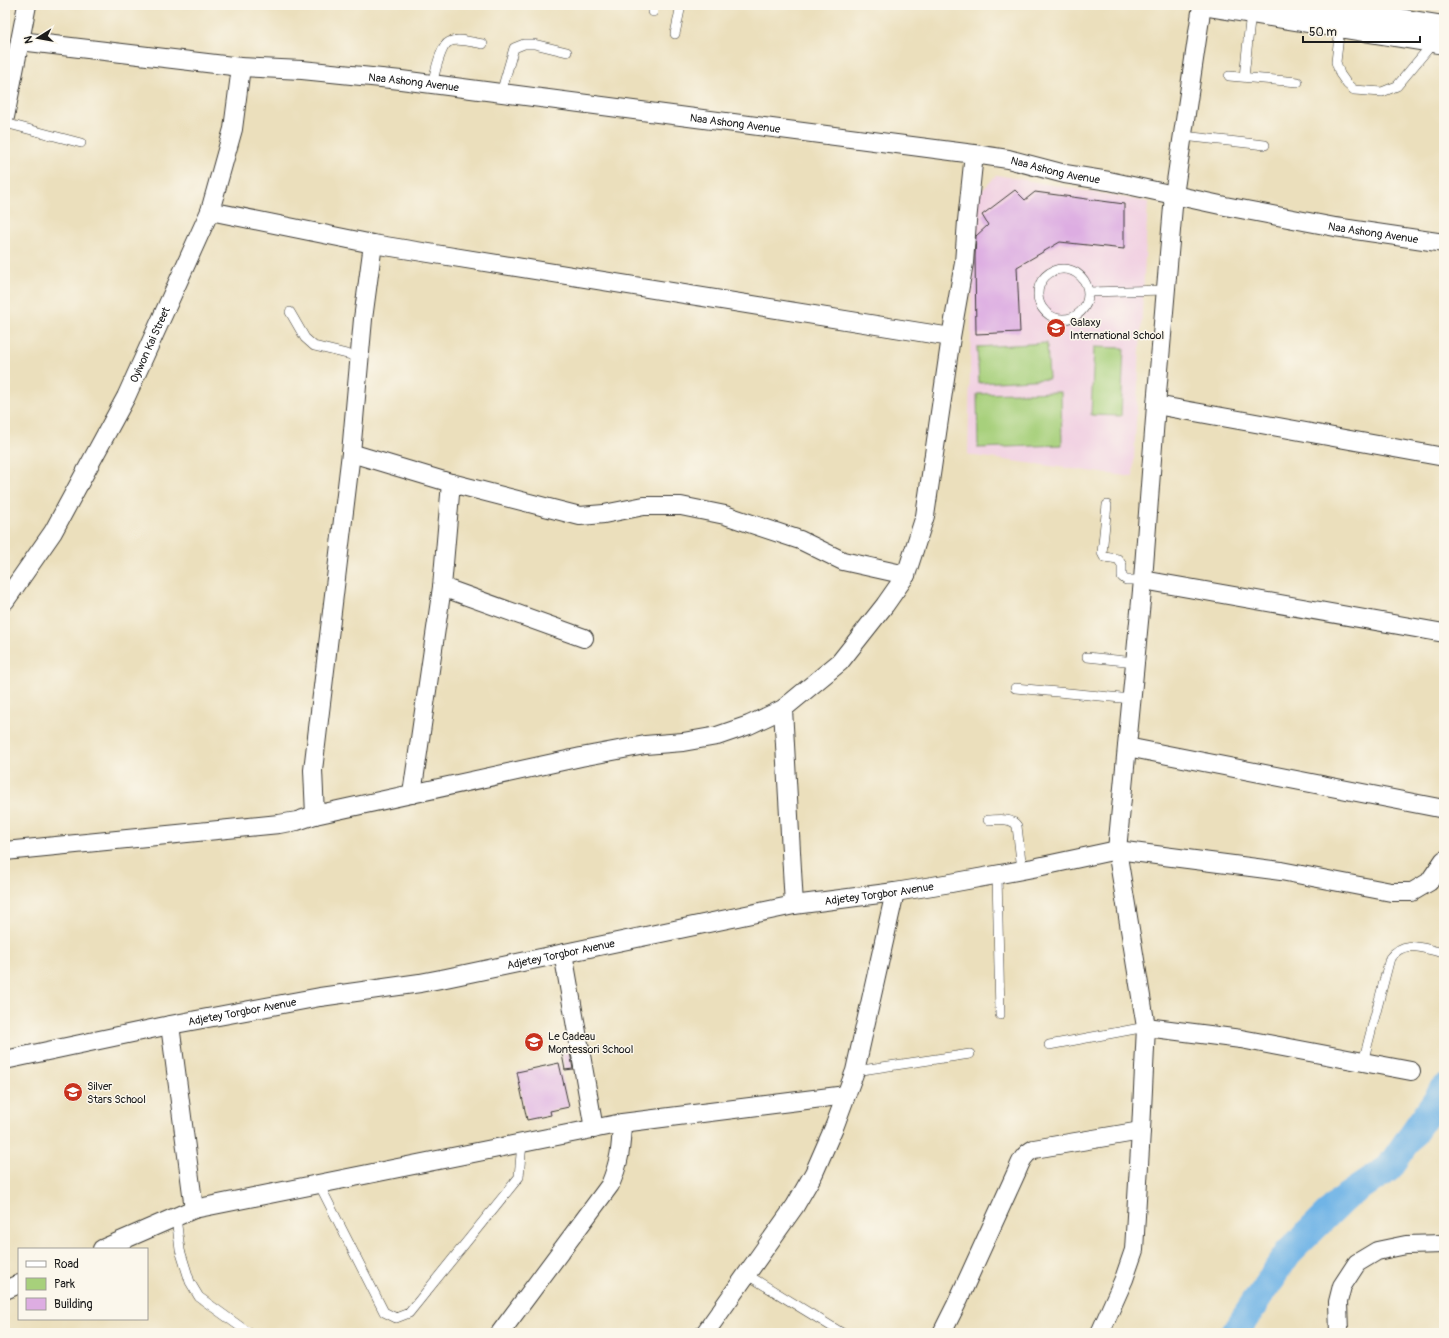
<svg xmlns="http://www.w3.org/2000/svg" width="1449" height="1338" font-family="Pangolin,sans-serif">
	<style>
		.built { fill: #f1d0e2 }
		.green { fill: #a7d07b; stroke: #62764c }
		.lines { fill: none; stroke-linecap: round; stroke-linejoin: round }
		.river { stroke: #70b4e6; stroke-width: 28 }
		.building { fill: #ddade2 }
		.service-casing { stroke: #3b3934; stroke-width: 10 }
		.minor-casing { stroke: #3b3934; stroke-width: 20 }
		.secondary-casing { stroke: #3b3934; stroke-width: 24 }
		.service { stroke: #fff; stroke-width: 9 }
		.minor { stroke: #fff; stroke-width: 18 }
		.secondary { stroke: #fff; stroke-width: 22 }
		.labels { text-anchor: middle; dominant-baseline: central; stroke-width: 3; stroke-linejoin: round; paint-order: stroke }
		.street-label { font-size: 11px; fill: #1c1c1c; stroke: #fbf7ec }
		.poi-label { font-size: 11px; fill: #1c1c1c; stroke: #fbf7ec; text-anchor: start }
	</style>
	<rect width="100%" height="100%" fill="#fbf7ec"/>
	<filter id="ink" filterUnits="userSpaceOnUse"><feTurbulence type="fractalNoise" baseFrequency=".025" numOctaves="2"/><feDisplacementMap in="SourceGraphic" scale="8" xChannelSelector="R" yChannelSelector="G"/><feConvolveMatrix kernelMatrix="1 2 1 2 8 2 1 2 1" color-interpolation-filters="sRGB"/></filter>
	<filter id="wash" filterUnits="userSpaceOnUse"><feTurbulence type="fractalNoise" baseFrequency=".012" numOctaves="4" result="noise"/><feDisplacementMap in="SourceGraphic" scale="16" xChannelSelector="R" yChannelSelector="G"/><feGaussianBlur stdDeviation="0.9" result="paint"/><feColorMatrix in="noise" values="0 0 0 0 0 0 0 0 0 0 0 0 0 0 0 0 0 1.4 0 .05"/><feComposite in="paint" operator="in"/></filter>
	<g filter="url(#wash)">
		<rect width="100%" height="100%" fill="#ebdfbc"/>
		<path class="built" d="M 997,175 L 1148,202 L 1133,477 L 968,455 L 974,199 Z"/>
		<path class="green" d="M 1047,343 L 1049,379 L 979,383 L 977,347 Z
			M 1094,347 L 1124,348 L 1121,416 L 1091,415 Z
			M 1061,392 L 1062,445 L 978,448 L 977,394 Z"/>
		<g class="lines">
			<path class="river" d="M 1235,1333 L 1288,1253 L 1343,1199 L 1389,1168 L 1444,1089"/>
		</g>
		<g id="blocks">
			<path class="building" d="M 1015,190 L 1025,200 L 1035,192 L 1124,204 L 1124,249 L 1060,242 L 1017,267 L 1020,332 L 976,334 L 975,256 L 976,236 L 988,225 L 982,215 Z
				M 570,1052 L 573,1069 L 565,1070 L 562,1054 Z
				M 559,1063 L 569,1107 L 550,1111 L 551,1115 L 527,1120 L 517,1072 Z"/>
		</g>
	</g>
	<g filter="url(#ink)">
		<use href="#blocks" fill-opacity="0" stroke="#3b3934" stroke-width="1"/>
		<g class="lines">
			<g class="service-casing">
				<path id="service" d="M 653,12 L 653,5
					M 1340,27 L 1336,62 L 1340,74 L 1347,84 L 1354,90 L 1382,92 L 1397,86 L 1433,43
					M 675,34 L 681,5
					M 1229,76 L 1298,82
					M 1244,77 L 1251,12
					M 432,84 C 435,74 440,46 449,42 C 458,37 474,43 483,44
					M 501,93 L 514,48 L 524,44 L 534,44 L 567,52
					M 5,123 L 81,143
					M 1183,136 L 1265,145
					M1038 294a25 25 0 1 1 50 0a25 25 0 1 1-50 0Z
					M 1088,292 L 1165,290
					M 290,312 L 305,338 L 314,346 L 359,357
					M 1107,505 L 1102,553 L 1104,557 L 1118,559 L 1122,565 L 1122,577 L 1126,580 L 1143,580
					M 1087,657 L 1135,662
					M 1015,688 L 1132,699
					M 988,820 C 996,820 1012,817 1017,826 L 1022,870
					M 997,874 L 1000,1015
					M 1049,1045 L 1146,1027
					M 1363,1062 L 1390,958 C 1405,938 1423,949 1444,953
					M 855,1071 L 970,1054
					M 319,1184 L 384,1312 L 396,1318 L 409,1313 L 519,1177 L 522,1143
					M 176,1217 L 180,1250 L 190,1282 L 199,1297 L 249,1333
					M 746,1274 L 842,1333"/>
			</g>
			<g class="minor-casing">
				<g id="minor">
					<path id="s1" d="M 20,41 L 241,67 L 302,70 L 401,80 L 974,154 L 1008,159 L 1065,174 L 1109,181 L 1225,206 L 1335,227 L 1444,243"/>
					<path d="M 5,117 L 27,5"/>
					<path d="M 210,211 L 373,244 L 951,337"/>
					<path d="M 373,244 L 363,319 L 351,453 L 313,770 L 315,815 L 581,757 L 645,745 L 683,742 L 717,736 L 749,725 L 783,709 L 840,662 L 885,605 L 906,575 L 925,516 L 951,337 L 964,263 L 967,221 L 974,154"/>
					<path d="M 1156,405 L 1444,457"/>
					<path d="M 351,453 L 451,483 L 580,516 L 604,514 L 644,506 L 681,506 L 725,515 L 800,540 L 843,561 L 906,575"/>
					<path d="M 1143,580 L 1444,633"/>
					<path d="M 442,587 L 584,638"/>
					<path id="s2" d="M 5,601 L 53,532 L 126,397 L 210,211 L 233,129 L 241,67"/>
					<path d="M 783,709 L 794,905"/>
					<path d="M 1127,747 L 1444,809"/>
					<path d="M 412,794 L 442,587 L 451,483"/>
					<path d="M 5,851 L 279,824 L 297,821 L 315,815"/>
					<path d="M 563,953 L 594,1129"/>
					<path d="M 170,1025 L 194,1209"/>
					<path d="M 1146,1027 L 1241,1039 L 1411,1071"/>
					<path id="s3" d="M 5,1060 L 170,1025 L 320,997 L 420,983 L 446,978 L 794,905 L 895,892 L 951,883 L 1033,868 L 1117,850 L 1281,871 L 1391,892 L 1412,892 L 1429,882 L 1444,860"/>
					<path d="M 102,1249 L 194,1209 L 622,1123 L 846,1095"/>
					<path d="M 5,1290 L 19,1284"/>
					<path d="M 500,1333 L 610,1185 C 620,1161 621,1148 622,1123"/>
					<path d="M 705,1333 L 795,1206 L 814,1173 L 835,1125 L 855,1071 L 895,892"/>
					<path d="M 942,1333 L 956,1305 L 1017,1171 C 1021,1161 1024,1154 1034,1149 L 1141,1131"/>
					<path d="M 1100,1333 L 1124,1279 L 1134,1250 L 1141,1131 L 1146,1027 L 1117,850 L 1143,580 L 1156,405 L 1174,195 L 1202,5"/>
					<path d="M 1339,1333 L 1338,1302 L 1342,1286 L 1357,1263 L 1377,1251 L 1406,1245 L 1444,1244"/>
				</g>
			</g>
			<g class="secondary-casing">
				<path id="secondary" d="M 1208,5 L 1444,43
					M 1306,5 L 1444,27"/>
			</g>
			<use href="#service" class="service"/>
			<use href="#minor" class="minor"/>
			<use href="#secondary" class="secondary"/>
		</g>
	</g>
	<defs>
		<g id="school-disc" transform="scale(1)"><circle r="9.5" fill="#c8321e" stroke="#fbf7ec"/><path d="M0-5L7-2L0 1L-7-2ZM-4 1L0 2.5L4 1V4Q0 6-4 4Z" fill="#fff"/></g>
	</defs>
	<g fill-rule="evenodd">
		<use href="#school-disc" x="1056" y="328"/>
		<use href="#school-disc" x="534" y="1042"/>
		<use href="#school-disc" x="73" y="1092"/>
	</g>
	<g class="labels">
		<g class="street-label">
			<text stroke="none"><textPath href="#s1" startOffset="396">Naa Ashong Avenue</textPath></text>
			<text stroke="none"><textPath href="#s1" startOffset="720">Naa Ashong Avenue</textPath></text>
			<text stroke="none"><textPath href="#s1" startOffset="1044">Naa Ashong Avenue</textPath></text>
			<text stroke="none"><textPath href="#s1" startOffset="1368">Naa Ashong Avenue</textPath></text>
			<text stroke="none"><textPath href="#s2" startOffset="295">Oyiwon Kai Street</textPath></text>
			<text stroke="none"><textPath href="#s3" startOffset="890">Adjetey Torgbor Avenue</textPath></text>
			<text stroke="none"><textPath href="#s3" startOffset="566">Adjetey Torgbor Avenue</textPath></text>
			<text stroke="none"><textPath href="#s3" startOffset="242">Adjetey Torgbor Avenue</textPath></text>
		</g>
		<g class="poi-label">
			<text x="1070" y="322">Galaxy<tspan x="1070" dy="13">International School</tspan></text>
			<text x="548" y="1036">Le Cadeau<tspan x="548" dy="13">Montessori School</tspan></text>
			<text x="87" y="1086">Silver<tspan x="87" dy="13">Stars School</tspan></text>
		</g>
	</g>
	<rect width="1449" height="1338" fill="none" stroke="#fbf7ec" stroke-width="20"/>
	<rect x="18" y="1248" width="130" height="72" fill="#fbf7ec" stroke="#a29f99"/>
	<rect x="26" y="1261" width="20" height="6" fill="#ffffff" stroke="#a29f99"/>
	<text x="54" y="1268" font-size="12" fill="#1c1c1c">Road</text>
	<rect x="26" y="1278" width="20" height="12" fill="#a7d07b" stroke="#a29f99"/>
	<text x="54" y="1288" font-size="12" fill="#1c1c1c">Park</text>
	<rect x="26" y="1298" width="20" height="12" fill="#ddade2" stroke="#a29f99"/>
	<text x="54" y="1308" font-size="12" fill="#1c1c1c">Building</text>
	<g transform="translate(38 38) rotate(259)" stroke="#fbf7ec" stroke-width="3" paint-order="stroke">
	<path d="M0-3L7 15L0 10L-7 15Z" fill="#1c1c1c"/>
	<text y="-6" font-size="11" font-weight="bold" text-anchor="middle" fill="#1c1c1c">N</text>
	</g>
	<path d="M1303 36v6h117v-6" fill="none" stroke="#1c1c1c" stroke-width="2"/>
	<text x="1309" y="36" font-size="12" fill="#1c1c1c" stroke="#fbf7ec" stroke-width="3" paint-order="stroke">50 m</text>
</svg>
